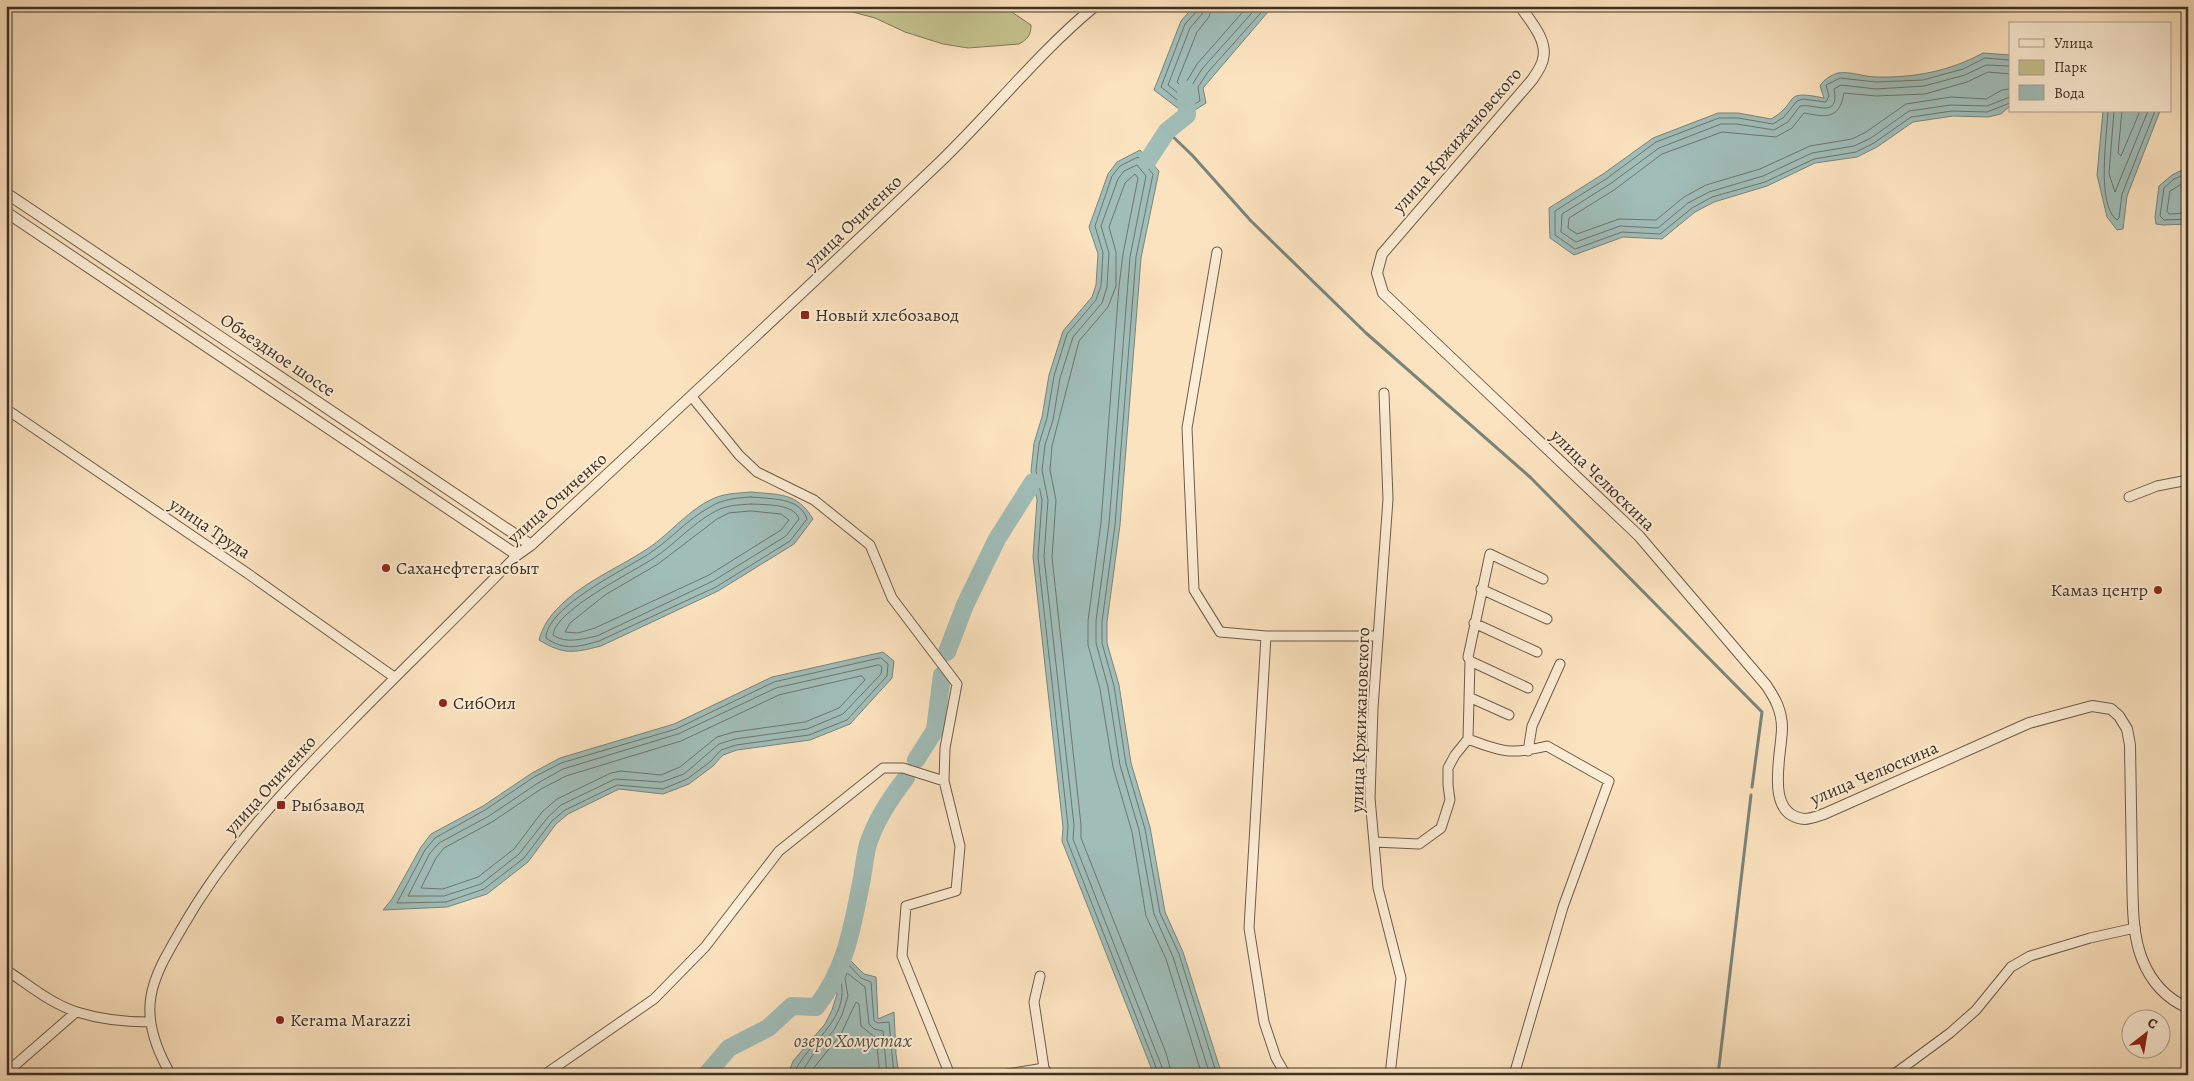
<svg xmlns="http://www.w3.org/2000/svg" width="2194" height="1081" font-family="Alegreya,serif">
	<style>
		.green { fill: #c4c28e; stroke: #807959 }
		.water { fill: #a0bdb8; stroke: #78857d }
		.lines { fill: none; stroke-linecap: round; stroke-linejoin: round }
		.shore { stroke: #6e766e; stroke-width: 1 }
		.stream { stroke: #78857d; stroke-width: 3 }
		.river { stroke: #a0bdb8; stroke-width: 18 }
		.minor-casing { stroke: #6d5d4b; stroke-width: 11 }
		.tertiary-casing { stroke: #6d5d4b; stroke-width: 12 }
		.minor { stroke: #fdedd5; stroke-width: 9 }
		.tertiary { stroke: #fdedd5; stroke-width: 10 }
		.poi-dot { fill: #8f2418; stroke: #fdedd5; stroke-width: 2 }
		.labels { text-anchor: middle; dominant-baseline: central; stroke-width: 4; stroke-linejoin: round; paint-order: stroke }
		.street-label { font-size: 18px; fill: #3d3024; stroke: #fdedd5 }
		.poi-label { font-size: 18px; fill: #3d3024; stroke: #fdedd5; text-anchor: start }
		.water-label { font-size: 19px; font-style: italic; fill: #565349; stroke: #fdedd5 }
	</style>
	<rect width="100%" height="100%" fill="#fce3bf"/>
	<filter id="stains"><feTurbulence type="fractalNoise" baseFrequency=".004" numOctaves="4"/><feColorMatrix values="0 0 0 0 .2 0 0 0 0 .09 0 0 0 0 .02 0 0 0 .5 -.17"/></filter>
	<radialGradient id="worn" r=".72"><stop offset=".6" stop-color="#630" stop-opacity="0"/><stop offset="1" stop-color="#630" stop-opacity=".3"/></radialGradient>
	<path class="green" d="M 830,6 L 1003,6 L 1031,25 C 1031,35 1028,39 1019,44 L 968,48 L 943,44 L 905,32 L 875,18 Z"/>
	<path class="water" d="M 1194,6 L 1273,6 L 1203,88 L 1206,103 L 1187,115 L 1154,90 L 1181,21 Z
		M 1983,53 L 2010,55 L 2010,106 L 2001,114 L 1988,117 L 1953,116 L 1913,122 L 1877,147 L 1857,157 L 1815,163 L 1767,186 L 1714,202 L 1695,212 L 1662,239 L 1623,237 L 1574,255 L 1550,238 L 1549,208 L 1603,174 L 1653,138 L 1718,113 L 1738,113 L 1771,119 C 1801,102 1780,89 1824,98 L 1820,86 C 1823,80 1831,75 1838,73 C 1850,71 1865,77 1876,77 C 1914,78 1950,71 1983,53 Z
		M 2103,111 L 2160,111 L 2127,196 L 2123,229 L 2117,230 L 2107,217 L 2097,175 Z
		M 1140,150 L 1159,171 L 1141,258 L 1120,525 L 1107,622 L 1107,643 L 1119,685 L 1131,763 L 1150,827 L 1165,912 L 1183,952 L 1222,1075 L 1154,1075 L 1062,841 L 1063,827 L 1033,557 L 1037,500 L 1031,471 L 1034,443 L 1042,417 L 1049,375 L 1063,331 L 1092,297 L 1096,285 L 1098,254 L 1089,227 L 1108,174 L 1117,162 Z
		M 2188,167 L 2188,224 L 2163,225 L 2156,224 L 2155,217 L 2159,186 L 2172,175 Z
		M 751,492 C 779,495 797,492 813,519 L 794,544 L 718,591 L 601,646 C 573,653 564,655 539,640 C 542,629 547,620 555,611 C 580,583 617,569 647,549 C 672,533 694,502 724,495 C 732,493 742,493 751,492 Z
		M 883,652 L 894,661 L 892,678 L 850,724 L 810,740 L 737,750 L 723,755 L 713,766 L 689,784 L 663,794 L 619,789 L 568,814 L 556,824 L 528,862 L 487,894 L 447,907 L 383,910 L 392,899 L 421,847 L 431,834 L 483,806 L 532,773 L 560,758 L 674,724 L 772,677 Z
		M 844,954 L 864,974 L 876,977 L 878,1019 L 894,1012 L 896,1054 L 899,1075 L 788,1075 L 793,1061 L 825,1024 L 832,1010 L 837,994 L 834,979 L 834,966 Z"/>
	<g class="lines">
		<path class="shore" d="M 1198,6 L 1197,11 L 1185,24 L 1161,87 L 1187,108 L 1200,101 L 1198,87 L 1208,72 L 1267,6
			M 1204,6 L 1202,14 L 1190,28 L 1168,85 L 1188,101 L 1193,98 L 1192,85 L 1202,69 L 1258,6
			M 1212,6 L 1209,17 L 1197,32 L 1177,82 L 1181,86 L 1184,86 L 1197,64 L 1248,6
			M 2010,60 L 1985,58 L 1963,69 L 1923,80 L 1876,82 L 1840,78 L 1826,85 L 1829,96 L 1826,102 L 1803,99 L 1797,101 L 1784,117 L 1773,124 L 1738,118 L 1719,118 L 1656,142 L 1606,179 L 1555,211 L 1555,235 L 1575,249 L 1622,232 L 1660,234 L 1692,208 L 1712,197 L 1765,182 L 1814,159 L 1856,152 L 1874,143 L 1911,117 L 1952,111 L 1987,112 L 2010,103
			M 2010,66 L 1986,65 L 1965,75 L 1924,86 L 1876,89 L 1841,85 L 1834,89 C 1840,120 1815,103 1800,106 L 1788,122 L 1774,130 L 1737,124 L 1721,124 L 1659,148 L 1610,184 L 1562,214 L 1561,232 L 1576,242 L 1620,226 L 1658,228 L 1688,203 L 1709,192 L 1763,176 L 1812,153 L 1854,146 L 1871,138 L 1909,111 L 1951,105 L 1987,106 L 2010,97
			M 2010,74 L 1988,72 L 1967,82 L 1925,94 L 1876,96 L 1844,93 C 1843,96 1843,100 1841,104 C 1834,121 1818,115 1804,113 L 1792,128 L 1776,137 L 1722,132 L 1662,154 L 1614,190 L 1569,218 L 1568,228 L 1577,234 L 1619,219 L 1656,220 L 1684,197 L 1706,185 L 1760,169 L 1810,146 L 1852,139 L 1866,132 L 1906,104 L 1951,97 L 1986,99 L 2002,90 L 2010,89
			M 2108,111 C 2107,135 2096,205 2117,220 L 2119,218 L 2122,194 L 2155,111
			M 2114,111 L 2109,174 L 2115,192 L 2148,111
			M 2122,111 L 2118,153 L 2121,156 L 2140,111
			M 2188,173 L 2174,179 L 2164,188 L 2160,216 L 2164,220 L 2188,219
			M 2188,180 L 2170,191 L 2167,211 L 2169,214 L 2188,213
			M 751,497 C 770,499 800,497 807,519 L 790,541 L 716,587 L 599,641 C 578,647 564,651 546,638 C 546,607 626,569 650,553 C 671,539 688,519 710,507 C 723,499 736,498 751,497 Z
			M 751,504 C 764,505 794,503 799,519 L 786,536 L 713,581 L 597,636 C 582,639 566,644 553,635 C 555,610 633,572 654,558 C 675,544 692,524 714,512 C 726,505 738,505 751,504 Z
			M 751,511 L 781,514 L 789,520 L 781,530 L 709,575 L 595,628 L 578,633 L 565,632 L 570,623 L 605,595 L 658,564 L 717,519 L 729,513 Z
			M 881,658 L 888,664 L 887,676 L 847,720 L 809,735 L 736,745 L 721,750 L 710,762 L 687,779 L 663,789 L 617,785 L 565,810 L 552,821 L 524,858 L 484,889 L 446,902 L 397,903 L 425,850 L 435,838 L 485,810 L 534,777 L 561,763 L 676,729 L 774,682 Z
			M 879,665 L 882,667 L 881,674 L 843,714 L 807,729 L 735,739 L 719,744 L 684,774 L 662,782 L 615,779 L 561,805 L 548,817 L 519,854 L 481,884 L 444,896 L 408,896 L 430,853 L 439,843 L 489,816 L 538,783 L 563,769 L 678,734 L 776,688 Z
			M 862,676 L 865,680 L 839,708 L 805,722 L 734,732 L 717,737 L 680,767 L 661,775 L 621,771 L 611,773 L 557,799 L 542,812 L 514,849 L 478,877 L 443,889 L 421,888 L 436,858 L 444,848 L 492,822 L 541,789 L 566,776 L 681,741 L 779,695 Z
			M 793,1075 C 805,1046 839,1028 842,995 C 843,987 839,977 839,968 L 846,962 L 861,978 L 871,982 L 874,1021 L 878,1023 L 889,1022 L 894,1075
			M 800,1075 L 812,1056 L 834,1030 L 842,1015 L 848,996 L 845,978 L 847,973 L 865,987 L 869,1024 L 874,1029 L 883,1031 L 887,1075
			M 808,1075 L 841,1034 L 856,1002 L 859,1004 L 861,1026 L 876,1038 L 880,1075
			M 1159,1075 L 1067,840 L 1068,826 L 1038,557 L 1042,500 L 1036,471 L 1039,444 L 1047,418 L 1054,376 L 1067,334 L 1096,300 L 1101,286 L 1103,253 L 1095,226 L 1112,176 L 1120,166 L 1138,157 L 1153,174 L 1136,257 L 1115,525 L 1102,622 L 1102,643 L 1114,686 L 1126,764 L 1145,829 L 1160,913 L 1179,954 L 1217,1075
			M 1165,1075 L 1073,839 L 1074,825 L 1044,557 L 1048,500 L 1042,470 L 1045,445 L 1053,420 L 1060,378 L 1073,337 L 1102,303 L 1107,287 L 1109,253 L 1101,226 L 1118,179 L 1124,171 L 1137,165 L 1146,176 L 1130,257 L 1109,524 L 1096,621 L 1096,643 L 1108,687 L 1120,765 L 1139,830 L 1154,914 L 1173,957 L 1210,1075
			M 1172,1075 L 1166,1053 L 1081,838 L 1081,825 L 1052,557 L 1056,500 L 1050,470 L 1052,446 L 1079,341 L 1108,307 L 1116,286 L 1116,252 L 1109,227 L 1125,183 L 1135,174 L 1138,178 L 1123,254 L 1119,286 L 1101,523 L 1088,621 L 1088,645 L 1100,689 L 1113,767 L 1132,832 L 1146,916 L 1166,959 L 1202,1075"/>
		<path class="stream" d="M 1167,131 L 1192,155 L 1251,221 L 1366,333 L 1531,478 L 1762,712 L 1752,787
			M 1718,1075 L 1751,795"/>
		<path class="river" d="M 1148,160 L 1167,131 L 1187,115 L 1186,90
			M 947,652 L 965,605 L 997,539 L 1033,482
			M 916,760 L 935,730 L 942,675
			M 706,1075 L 729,1048 L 768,1028 L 792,1006 L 816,1007 C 846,970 853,924 862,878 C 864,867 865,855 868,844 C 876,820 891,797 906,778"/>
		<g class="minor-casing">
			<path id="minor" d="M 1217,252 L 1187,428 L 1194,590 L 1220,632 L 1266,636
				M 1384,393 L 1388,499 L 1373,708 L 1370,798 L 1378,888 L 1401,978 L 1390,1075
				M 692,397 L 739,455 L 757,472 L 814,500 L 870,545 L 892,598 L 957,684 L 945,748 L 944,781 L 960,846 L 956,891 L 906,906 L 902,956 L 950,1075
				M 6,409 L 247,573 L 394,677
				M 2129,497 L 2157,486 L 2188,480
				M 1481,589 L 1547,619
				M 1474,623 L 1537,652
				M 1470,661 L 1528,688
				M 1471,698 L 1509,715
				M 1468,739 L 1470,661 L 1468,657 L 1490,554 L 1543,579
				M 1528,751 L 1532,726 L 1560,664
				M 1374,842 L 1419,844 L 1441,828 L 1450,800 L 1448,785 L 1448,768 L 1455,755 L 1468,739 C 1502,752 1511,755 1547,746 L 1609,781 L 1563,907 L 1514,1075
				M 6,970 C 28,984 51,1004 77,1012 C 99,1019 128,1022 150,1022
				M 1040,976 L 1034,1002 L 1044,1068 L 1049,1075
				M 6,1073 L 76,1012
				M 171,1075 C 157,1051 146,1024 151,996 C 155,972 170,949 182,928 C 226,851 285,789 346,727 C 403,669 461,613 517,555
				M 544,1075 L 654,999 L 705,947 L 779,851 L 883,768 L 903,768 L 944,781
				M 1001,1075 L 1044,1068
				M 1286,1075 L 1276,1058 L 1264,1022 L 1249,928 L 1266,636 L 1378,636
				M 1893,1075 L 1950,1033 L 1976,1010 L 2011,967 L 2030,956 L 2090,938 L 2135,928"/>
		</g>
		<g class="tertiary-casing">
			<path id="tertiary" d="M 1520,6 C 1530,21 1548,40 1543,59 C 1542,66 1536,74 1532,80 L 1382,254 L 1377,273 L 1383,293 L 1639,536 L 1766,685 C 1775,698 1782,711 1782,728 C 1782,753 1763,816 1805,819 C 1810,819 1818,816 1824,814 L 2029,723 L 2092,706 L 2111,709 L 2119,716 L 2127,729 L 2130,745 C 2131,786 2131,827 2132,868 C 2133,897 2131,931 2142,959 C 2151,982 2165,998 2188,1008
				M 6,193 L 531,545
				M 6,212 L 517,555 L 531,545 C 668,418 805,291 940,162 C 993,111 1038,53 1095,6"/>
		</g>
		<use href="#minor" class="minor"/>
		<use href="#tertiary" class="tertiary"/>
	</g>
	<g class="poi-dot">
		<rect x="800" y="310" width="10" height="10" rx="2.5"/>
		<circle cx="386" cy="568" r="5"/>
		<circle cx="2158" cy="590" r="5"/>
		<circle cx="443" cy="703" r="5"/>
		<rect x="276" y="800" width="10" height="10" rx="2.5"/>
		<circle cx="280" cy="1020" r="5"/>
	</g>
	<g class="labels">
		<g class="street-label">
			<text transform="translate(1457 140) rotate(-49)">улица Кржижановского</text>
			<text transform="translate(853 222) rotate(-44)">улица Очиченко</text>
			<text transform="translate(278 355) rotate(34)">Объездное шоссе</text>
			<text transform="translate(1603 480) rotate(44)">улица Челюскина</text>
			<text transform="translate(557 498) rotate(-42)">улица Очиченко</text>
			<text transform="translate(210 528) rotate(34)">улица Труда</text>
			<text transform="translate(1360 720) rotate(-88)">улица Кржижановского</text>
			<text transform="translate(1874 773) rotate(-23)">улица Челюскина</text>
			<text transform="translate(270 785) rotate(-48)">улица Очиченко</text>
		</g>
		<g class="poi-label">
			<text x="815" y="315">Новый хлебозавод</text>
			<text x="396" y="568">Саханефтегазсбыт</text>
			<text x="2148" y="590" text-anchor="end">Камаз центр</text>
			<text x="453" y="703">СибОил</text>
			<text x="291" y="805">Рыбзавод</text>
			<text x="290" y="1020">Kerama Marazzi</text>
		</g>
		<g class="water-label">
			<text x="853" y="1041">озеро Хомустах</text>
		</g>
	</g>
	<rect width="2194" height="1081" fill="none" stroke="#fce3bf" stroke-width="25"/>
	<rect x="8" y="8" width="2179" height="1066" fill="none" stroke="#3d3024" stroke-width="2.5"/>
	<rect x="12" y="12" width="2169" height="1056" fill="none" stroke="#3d3024"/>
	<rect x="2009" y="22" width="162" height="90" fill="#fdedd5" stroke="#b0a18e"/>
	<rect x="2019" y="39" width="25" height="8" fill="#fdedd5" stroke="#b0a18e"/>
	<text x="2054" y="48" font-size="15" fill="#3d3024">Улица</text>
	<rect x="2019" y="60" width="25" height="15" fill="#c4c28e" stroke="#b0a18e"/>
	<text x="2054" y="72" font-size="15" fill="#3d3024">Парк</text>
	<rect x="2019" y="85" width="25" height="15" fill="#a0bdb8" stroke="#b0a18e"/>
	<text x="2054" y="98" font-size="15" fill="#3d3024">Вода</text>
	<g transform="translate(2146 1034) rotate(31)"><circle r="24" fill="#fdedd5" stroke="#b0a18e"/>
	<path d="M0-4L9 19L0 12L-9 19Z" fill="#8f2418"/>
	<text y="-8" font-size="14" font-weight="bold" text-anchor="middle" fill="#3d3024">С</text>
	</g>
	<rect width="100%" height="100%" filter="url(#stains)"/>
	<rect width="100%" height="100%" fill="url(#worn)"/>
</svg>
